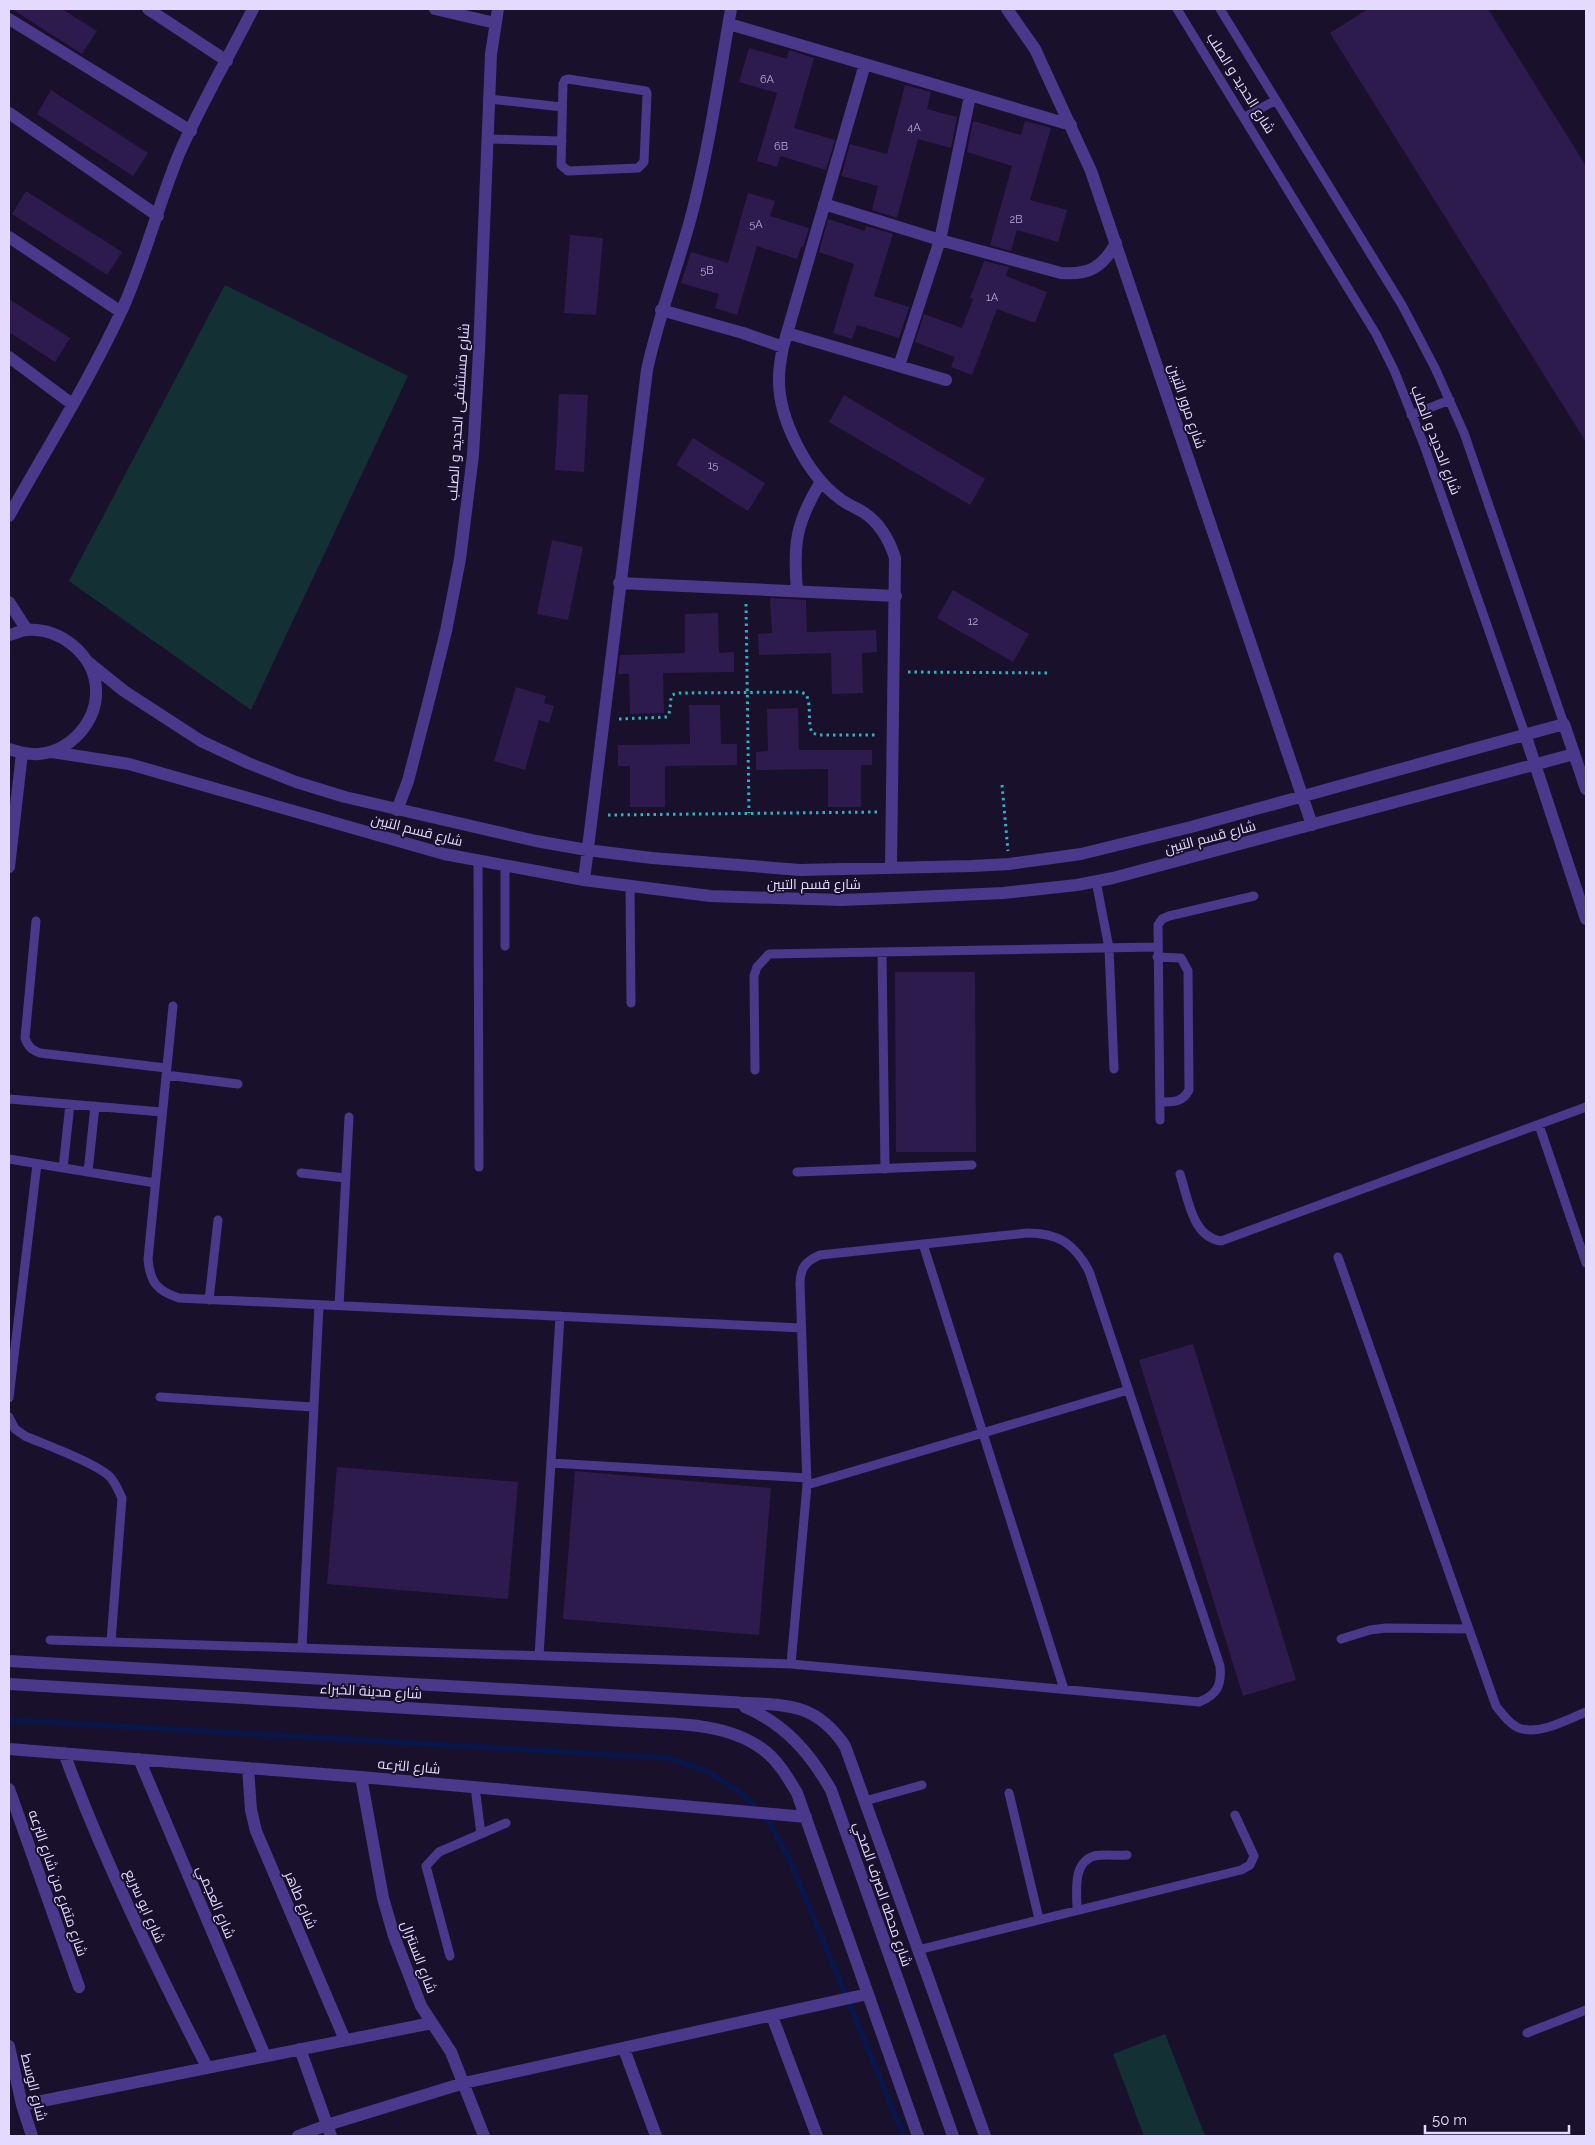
<svg xmlns="http://www.w3.org/2000/svg" width="1595" height="2145" font-family="Raleway,Cairo,sans-serif">
	<style>
		.green { fill: #133135 }
		.lines { fill: none; stroke-linecap: round; stroke-linejoin: round }
		.stream { stroke: #09164b; stroke-width: 5.5 }
		.building { fill: #2d1b4d }
		.path { stroke: #2cb2c1; stroke-width: 3; stroke-dasharray: 2.5 4; stroke-linecap: butt }
		.lane { stroke: #4a398b; stroke-width: 9 }
		.street { stroke: #4a398b; stroke-width: 12 }
		.labels { text-anchor: middle; dominant-baseline: central; stroke-width: 4; stroke-linejoin: round; paint-order: stroke }
		.number-label { font-size: 11px; fill: #b6aad2 }
		.street-label { font-size: 14px; fill: #e4daff; stroke: #19102b }
	</style>
	<rect width="100%" height="100%" fill="#19102b"/>
	<path class="green" d="M 225,285 L 408,376 L 251,710 L 69,581 Z
		M 1165,2034 L 1205,2136 L 1144,2136 L 1113,2054 Z"/>
	<g class="lines">
		<path class="stream" d="M 9,1720 L 669,1758 L 707,1771 L 741,1793 L 769,1823 L 789,1858 L 904,2136"/>
	</g>
	<path class="building" d="M 12,9 L 62,9 L 97,31 L 82,54 Z
		M 1368,9 L 1488,9 L 1586,166 L 1586,442 L 1330,33 Z
		M 749,48 L 787,59 L 789,50 L 814,58 L 794,128 L 835,140 L 826,170 L 780,156 L 777,167 L 757,161 L 777,93 L 739,82 Z
		M 905,85 L 931,92 L 927,109 L 957,117 L 951,148 L 918,139 L 897,218 L 872,210 L 878,186 L 842,176 L 842,174 L 850,144 L 887,154 Z
		M 51,90 L 148,153 L 133,176 L 37,114 Z
		M 973,121 L 1021,135 L 1025,121 L 1051,128 L 1030,200 L 1067,210 L 1058,242 L 1017,230 L 1011,251 L 990,245 L 1012,166 L 967,152 Z
		M 26,191 L 122,252 L 107,275 L 12,214 Z
		M 748,193 L 775,201 L 770,216 L 809,228 L 803,247 L 801,247 L 797,259 L 757,246 L 737,315 L 715,308 L 719,294 L 681,283 L 691,252 L 728,263 Z
		M 828,219 L 865,231 L 866,226 L 893,234 L 874,296 L 909,307 L 899,338 L 857,325 L 852,339 L 833,333 L 854,264 L 819,252 Z
		M 570,235 L 603,238 L 596,315 L 564,313 Z
		M 984,261 L 1009,267 L 1006,276 L 1047,292 L 1035,323 L 997,309 L 972,375 L 951,367 L 955,357 L 915,342 L 924,314 L 962,328 L 973,299 L 970,298 Z
		M 9,299 L 70,338 L 55,362 L 9,332 Z
		M 559,394 L 588,395 L 584,472 L 555,470 Z
		M 844,395 L 985,479 L 970,505 L 829,422 Z
		M 693,438 L 765,483 L 748,511 L 676,465 Z
		M 552,540 L 583,547 L 568,620 L 537,614 Z
		M 953,590 L 1029,634 L 1013,662 L 937,618 Z
		M 770,598 L 806,600 L 807,632 L 876,630 L 877,652 L 862,653 L 863,693 L 832,694 L 831,653 L 759,655 L 758,634 L 772,633 Z
		M 718,613 L 719,653 L 734,652 L 734,672 L 663,673 L 664,713 L 630,714 L 629,674 L 618,674 L 620,655 L 685,653 L 685,614 Z
		M 516,687 L 546,696 L 544,703 L 554,706 L 549,723 L 539,720 L 525,770 L 494,761 Z
		M 689,705 L 720,705 L 721,744 L 737,744 L 737,765 L 665,766 L 665,807 L 630,807 L 630,766 L 618,766 L 618,745 L 690,744 Z
		M 798,708 L 799,750 L 872,750 L 872,765 L 861,765 L 861,807 L 828,807 L 828,769 L 756,770 L 756,752 L 768,751 L 767,709 Z
		M 895,972 L 975,972 L 976,1152 L 896,1152 Z
		M 1193,1344 L 1296,1680 L 1243,1696 L 1139,1360 Z
		M 337,1467 L 518,1482 L 508,1599 L 327,1584 Z
		M 575,1471 L 771,1488 L 759,1635 L 563,1619 Z"/>
	<g class="lines">
		<path class="path" d="M 746,604 L 749,813
			M 908,672 L 1049,673
			M 619,719 L 667,717 C 672,710 669,703 672,695 L 677,693 L 800,692 L 806,694 C 812,707 807,720 812,733 L 819,735 L 878,735
			M 1002,785 L 1008,851
			M 608,815 L 877,812"/>
		<path class="lane" d="M 1177,9 L 1376,334 L 1394,370 L 1424,445 L 1525,734
			M 1220,9 L 1402,305 L 1435,368 L 1464,433 L 1564,724
			M 568,79 L 646,91 L 647,94 L 644,162 L 638,168 L 568,171 L 561,165 L 563,84 L 565,80 Z
			M 489,99 L 562,107
			M 1245,117 L 1276,100
			M 488,139 L 562,141
			M 1411,415 L 1450,400
			M 478,860 L 479,1167
			M 505,865 L 505,946
			M 1096,881 L 1109,948 L 1114,1069
			M 630,885 L 631,1003
			M 36,921 L 25,1038 C 28,1047 32,1050 40,1053 L 166,1068
			M 882,952 L 885,1169
			M 1157,957 L 1181,958 L 1188,971 L 1189,1090 C 1182,1103 1173,1102 1160,1102
			M 173,1006 L 148,1259 C 150,1282 157,1291 179,1298 L 801,1328
			M 755,1070 L 754,976 L 757,967 L 769,954 L 1157,947
			M 166,1075 L 238,1084
			M 9,1099 L 162,1112
			M 1160,1120 L 1158,925 L 1162,919 L 1169,916 L 1254,896
			M 1539,1125 L 1586,1263
			M 9,1159 L 155,1183
			M 63,1168 L 70,1104
			M 88,1172 L 95,1106
			M 797,1172 L 972,1165
			M 301,1173 L 346,1178
			M 1180,1174 C 1188,1198 1192,1237 1221,1241 L 1586,1107
			M 923,1244 L 1064,1689
			M 1338,1257 L 1496,1706 C 1503,1715 1511,1726 1522,1729 C 1542,1734 1568,1719 1586,1712
			M 209,1300 L 218,1220
			M 339,1306 L 349,1117
			M 160,1397 L 313,1407
			M 9,1398 L 37,1164
			M 9,1417 L 15,1429 L 25,1436 C 46,1445 91,1461 108,1475 C 115,1481 118,1490 122,1498 L 111,1642
			M 551,1463 L 807,1478
			M 807,1485 L 1128,1390
			M 1341,1639 L 1370,1630 L 1386,1628 L 1469,1629
			M 50,1640 L 791,1664 L 1199,1702 C 1217,1695 1222,1685 1220,1666 L 1089,1271 C 1074,1243 1058,1233 1027,1233 L 820,1255 C 805,1261 800,1269 800,1284 L 807,1485 L 791,1664
			M 302,1648 L 319,1305
			M 539,1656 L 560,1316
			M 475,1787 L 481,1834
			M 1009,1793 L 1039,1919
			M 865,1801 L 922,1785
			M 1077,1910 C 1077,1892 1072,1863 1094,1856 C 1104,1854 1117,1856 1127,1855
			M 918,1950 L 1241,1870 L 1250,1865 L 1254,1856 L 1235,1815
			M 450,1956 L 426,1866 L 439,1852 L 506,1823
			M 1527,2033 L 1586,2010"/>
		<path class="street" d="M 148,9 L 227,61
			M 435,9 L 495,23
			M 1007,9 L 1035,49 L 1091,171 L 1312,825
			M 9,19 L 191,131
			M 729,24 L 1071,125
			M 865,64 L 783,347 C 781,357 779,368 779,378 C 778,419 807,474 839,498 C 846,504 855,507 863,512 C 880,523 889,539 895,558 L 891,867
			M 9,113 L 158,216
			M 824,204 L 940,240 L 1061,273 C 1089,275 1102,268 1116,243
			M 9,237 L 121,312
			M 661,310 L 743,333 L 783,347
			M 787,333 L 946,380
			M 9,357 L 72,404
			M 899,366 L 940,240 L 970,96
			M 9,516 C 47,448 89,381 122,310 C 145,259 158,205 179,154 C 200,106 229,56 253,9
			M 619,583 L 896,596
			M 797,591 C 793,544 796,523 820,483
			M 9,602 L 27,630
			M 9,635 C 15,634 21,630 27,630 C 60,627 94,655 96,688 C 98,721 71,751 39,754 C 28,755 18,752 9,749
			M 88,662 L 124,691 L 201,741 L 248,763 L 296,782 L 345,797 L 536,841 L 587,850 L 652,858 L 800,870 L 972,866 L 1009,864 L 1081,854 L 1191,827 L 1564,724 L 1586,789
			M 1525,734 L 1586,919
			M 52,752 L 129,764 L 444,854 L 584,880 L 710,896 L 841,900 L 893,898 L 1003,893 L 1077,885 L 1113,878 L 1574,754
			M 397,810 L 408,781 L 431,692 L 446,631 L 460,559 L 473,455 L 479,351 L 491,54 L 498,9
			M 9,867 L 22,753
			M 584,880 L 647,370 C 658,318 677,269 691,217 C 709,149 719,78 731,9
			M 9,1661 L 731,1702 C 782,1706 813,1699 845,1746 L 985,2136
			M 9,1684 L 624,1721 C 668,1724 723,1721 761,1748 C 777,1759 787,1776 797,1793 L 918,2136
			M 745,1707 C 785,1724 810,1753 831,1790 L 953,2136
			M 9,1749 L 361,1777 L 806,1817
			M 64,1753 C 104,1861 155,1965 207,2067
			M 139,1759 L 265,2056
			M 248,1768 L 251,1810 L 256,1831 L 345,2040
			M 361,1777 L 383,1898 L 394,1936 L 421,2006 L 451,2052 L 484,2136
			M 9,1789 L 79,1987
			M 772,2016 L 817,2136
			M 9,2046 L 22,2105 L 32,2136
			M 300,2049 L 331,2136
			M 624,2049 L 656,2136
			M 22,2105 L 432,2023
			M 298,2136 L 327,2125 L 464,2083 L 868,1994"/>
	</g>
	<g class="labels">
		<g class="number-label">
			<text x="767" y="79">6A</text>
			<text x="914" y="127">4A</text>
			<text x="781" y="146">6B</text>
			<text x="1016" y="219">2B</text>
			<text x="756" y="224">5A</text>
			<text x="707" y="270">5B</text>
			<text x="992" y="297">1A</text>
			<text x="713" y="465">15</text>
			<text x="973" y="621">12</text>
		</g>
		<g class="street-label">
			<text transform="translate(1241 83) rotate(58)">شارع الحديد و الصلب</text>
			<text transform="translate(1187 406) rotate(71)">شارع مرور التبين</text>
			<text transform="translate(458 412) rotate(-86)">شارع مستشفى الحديد و الصلب</text>
			<text transform="translate(1436 440) rotate(69)">شارع الحديد و الصلب</text>
			<text transform="translate(417 830) rotate(14)">شارع قسم التبين</text>
			<text transform="translate(1210 837) rotate(-15)">شارع قسم التبين</text>
			<text x="814" y="884">شارع قسم التبين</text>
			<text transform="translate(371 1691) rotate(3)">شارع مدينة الخبراء</text>
			<text transform="translate(409 1766) rotate(5)">شارع الترعه</text>
			<text transform="translate(58 1883) rotate(71)">شارع متفرع من شارع الترعه</text>
			<text transform="translate(883 1894) rotate(71)">شارع محطه الصرف الصحي</text>
			<text transform="translate(301 1900) rotate(67)">شارع طاهر</text>
			<text transform="translate(216 1902) rotate(67)">شارع العجمي</text>
			<text transform="translate(145 1906) rotate(66)">شارع ابو سريع</text>
			<text transform="translate(419 1957) rotate(69)">شارع السنترال</text>
			<text transform="translate(34 2087) rotate(76)">شارع الوسط</text>
		</g>
	</g>
	<rect width="1595" height="2145" fill="none" stroke="#e4daff" stroke-width="20"/>
	<path d="M1425 2125v8h144v-8" fill="none" stroke="#e4daff" stroke-width="2.5"/>
	<text x="1432" y="2125" font-size="15" fill="#e4daff" stroke="#19102b" stroke-width="4" paint-order="stroke">50 m</text>
</svg>
